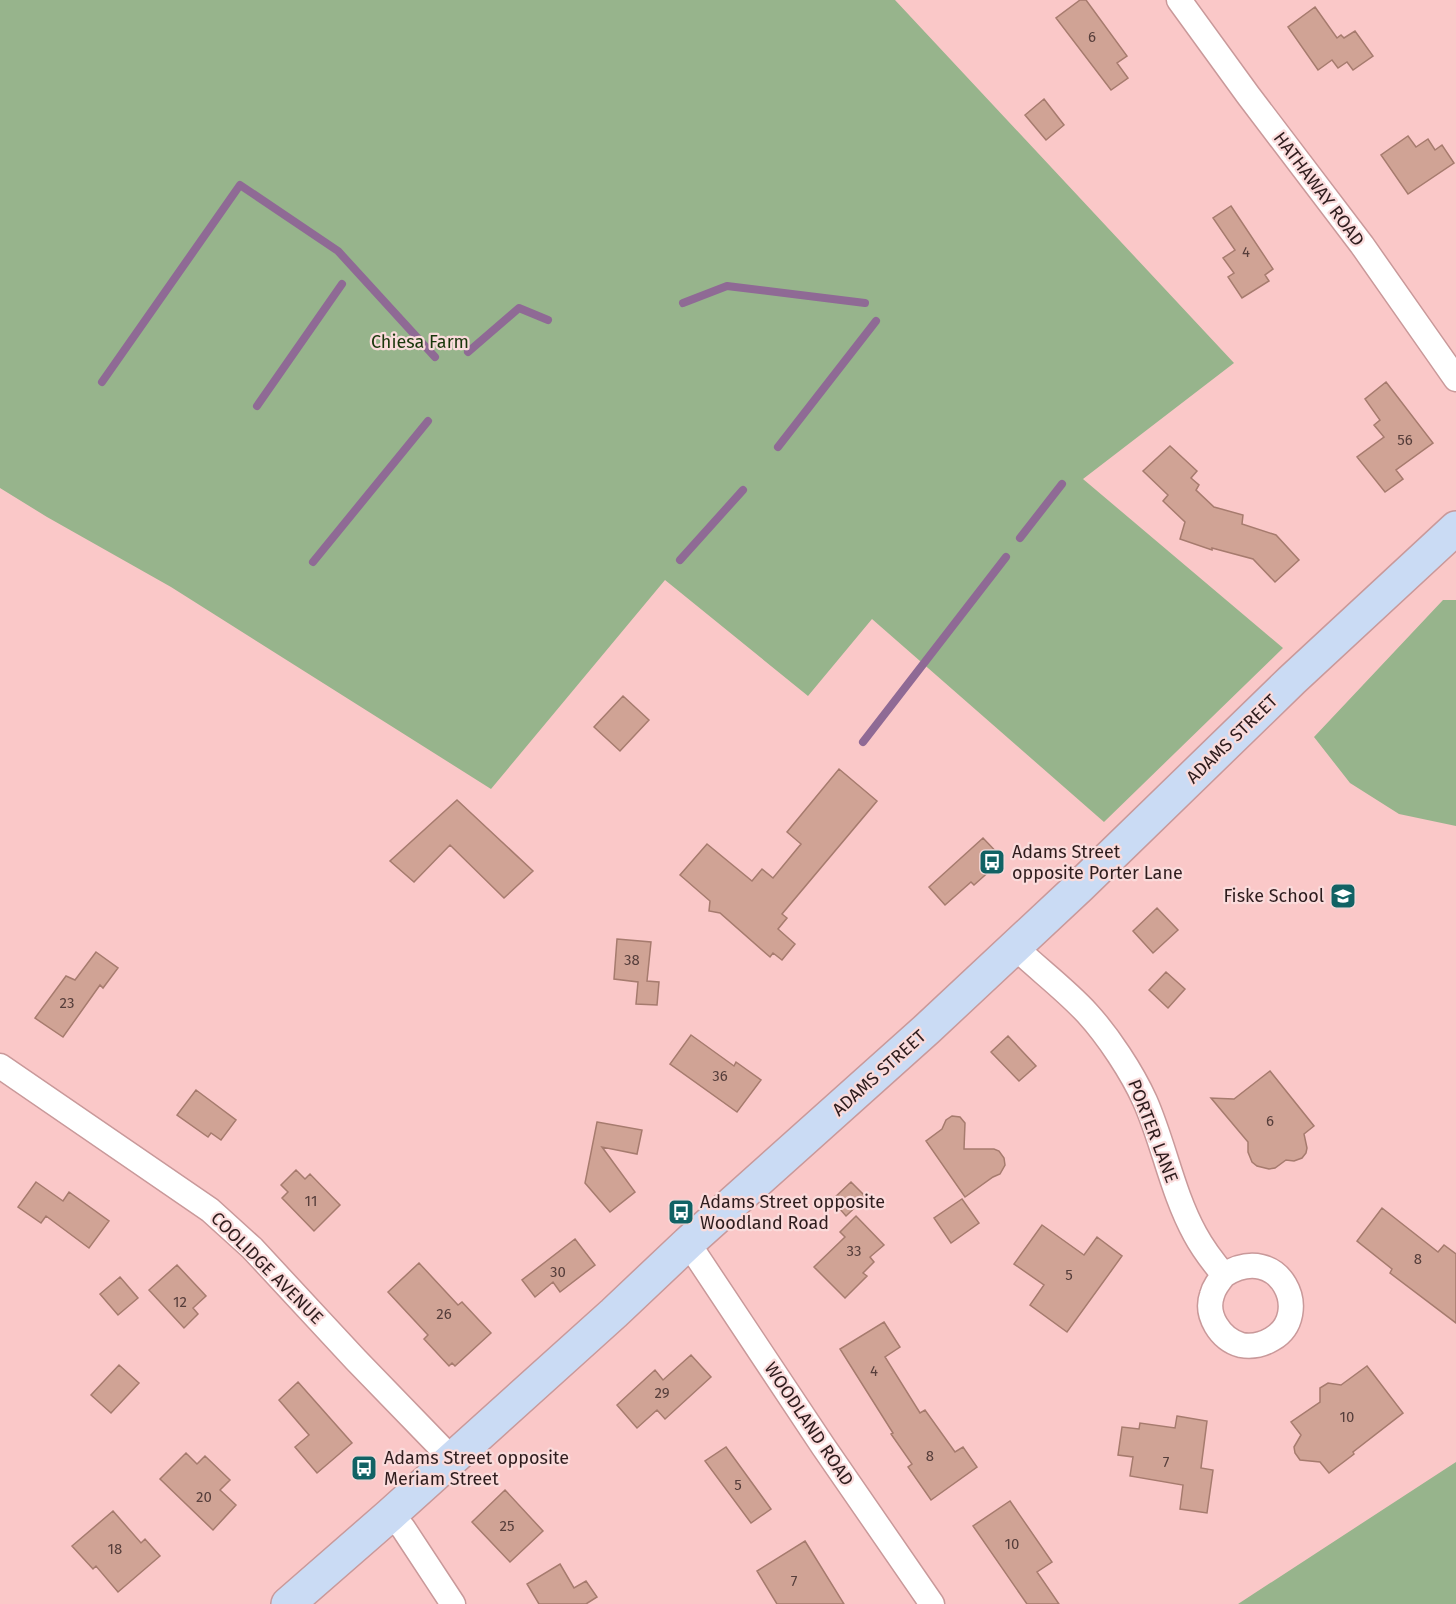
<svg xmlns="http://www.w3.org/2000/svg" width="1456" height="1604" font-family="'Fira Sans',sans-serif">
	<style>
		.green { fill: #97b48c }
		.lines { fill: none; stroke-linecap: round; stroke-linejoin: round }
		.stream { stroke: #8f6a95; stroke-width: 8 }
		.building { fill: #d0a395; stroke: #a67b6e; stroke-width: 1.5 }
		.street-casing { stroke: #c9999a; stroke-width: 27 }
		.secondary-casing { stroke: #c9999a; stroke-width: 36 }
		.street { stroke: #fff; stroke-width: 24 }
		.secondary { stroke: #cadbf4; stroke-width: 33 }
		.labels { text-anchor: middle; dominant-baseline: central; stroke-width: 4.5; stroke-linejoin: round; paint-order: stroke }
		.number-label { font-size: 15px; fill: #563e3b }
		.street-label { font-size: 18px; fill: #2e1c1d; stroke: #fadbdb }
		.park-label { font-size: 18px; fill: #1a370c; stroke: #fadbdb }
		.poi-label { font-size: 18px; fill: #2e1c1d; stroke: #fadbdb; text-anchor: start }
	</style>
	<rect width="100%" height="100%" fill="#fac8c8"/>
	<path class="green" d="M 0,0 L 895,0 L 1234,363 L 1083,479 L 1283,648 L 1104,822 L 872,619 L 808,696 L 665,580 L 491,789 L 171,587 L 47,517 L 0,488 Z
		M 1443,600 L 1456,600 L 1456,826 L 1399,814 L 1350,783 L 1314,737 Z
		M 1456,1462 L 1456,1604 L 1238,1604 Z"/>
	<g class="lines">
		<path class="stream" d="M 683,303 L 727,286 L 865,303
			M 468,352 L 519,308 L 548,320
			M 102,382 L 240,185 L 338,251 L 435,357
			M 257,406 L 342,284
			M 778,447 L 876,321
			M 1020,538 L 1062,484
			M 680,560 L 743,490
			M 313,562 L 428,421
			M 863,742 L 1006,557"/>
	</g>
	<path class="building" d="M 1080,0 L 1086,0 L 1127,56 L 1117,63 L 1128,78 L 1111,90 L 1056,18 Z
		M 1315,7 L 1337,38 L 1341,35 L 1344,38 L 1355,31 L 1373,56 L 1353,70 L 1347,62 L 1338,68 L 1332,60 L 1318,70 L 1288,27 Z
		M 1044,99 L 1064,125 L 1046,140 L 1025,115 Z
		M 1408,136 L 1416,147 L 1428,139 L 1435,150 L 1442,145 L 1454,163 L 1408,194 L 1381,155 Z
		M 1231,206 L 1273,269 L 1265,275 L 1269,281 L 1242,298 L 1228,277 L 1234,273 L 1223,258 L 1235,250 L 1213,218 Z
		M 1386,382 L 1433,443 L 1396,470 L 1403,479 L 1385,492 L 1357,457 L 1384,437 L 1374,425 L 1380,420 L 1365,399 Z
		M 1170,446 L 1197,471 L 1191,478 L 1199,485 L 1196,490 L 1214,507 L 1243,515 L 1242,524 L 1276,535 L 1299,560 L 1275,582 L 1253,559 L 1212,548 L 1212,550 L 1180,539 L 1185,522 L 1163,501 L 1168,495 L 1143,471 Z
		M 623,696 L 649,720 L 620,751 L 594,727 Z
		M 839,769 L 877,801 L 782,914 L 787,918 L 778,929 L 795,944 L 782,960 L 773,953 L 770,957 L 720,913 L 709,911 L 710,901 L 680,875 L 707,844 L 752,881 L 762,869 L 773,878 L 801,844 L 787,832 Z
		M 457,800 L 533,871 L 504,898 L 450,845 L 414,882 L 390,861 Z
		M 983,838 L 1003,859 L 974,885 L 971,882 L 945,905 L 929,887 Z
		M 1157,908 L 1178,930 L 1153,953 L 1133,931 Z
		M 617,939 L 651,942 L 647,981 L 659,982 L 657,1005 L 636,1004 L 638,982 L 614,979 Z
		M 96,952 L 118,968 L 103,988 L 100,985 L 63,1037 L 35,1018 L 66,976 L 75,980 Z
		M 1166,972 L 1185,989 L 1168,1008 L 1149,990 Z
		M 691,1035 L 734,1066 L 736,1062 L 761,1080 L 737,1112 L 670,1064 Z
		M 1008,1036 L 1036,1066 L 1019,1081 L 991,1052 Z
		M 1270,1071 L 1314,1126 L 1304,1134 L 1307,1148 L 1306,1153 L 1302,1158 L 1294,1161 L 1286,1160 L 1275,1168 L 1269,1169 L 1257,1166 L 1252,1162 L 1248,1152 L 1248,1142 L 1211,1098 L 1234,1099 Z
		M 196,1090 L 236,1120 L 221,1140 L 211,1133 L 208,1137 L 177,1115 Z
		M 952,1116 L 960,1117 L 965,1123 L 964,1149 L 994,1149 L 999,1151 L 1004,1158 L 1005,1165 L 1000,1174 L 993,1177 L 965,1197 L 926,1141 L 942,1129 L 946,1120 Z
		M 597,1122 L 642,1130 L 637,1154 L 602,1147 L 635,1192 L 610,1212 L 585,1183 Z
		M 296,1170 L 305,1179 L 310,1174 L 340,1205 L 314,1231 L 282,1198 L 288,1192 L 281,1185 Z
		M 36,1182 L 63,1201 L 69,1192 L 109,1221 L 89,1248 L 46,1216 L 41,1223 L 18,1207 Z
		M 851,1182 L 866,1197 L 846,1216 L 832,1200 Z
		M 962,1199 L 979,1223 L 951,1243 L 934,1218 Z
		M 1382,1208 L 1438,1252 L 1444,1245 L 1456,1254 L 1456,1323 L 1390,1273 L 1392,1269 L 1357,1241 Z
		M 856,1216 L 884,1245 L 870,1257 L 874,1262 L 863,1273 L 867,1276 L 845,1298 L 814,1267 L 845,1237 L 840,1232 Z
		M 1042,1225 L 1084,1255 L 1097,1237 L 1122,1256 L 1067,1332 L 1030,1305 L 1044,1285 L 1014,1264 Z
		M 575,1239 L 595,1265 L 560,1292 L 553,1282 L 535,1297 L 522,1280 Z
		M 419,1263 L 458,1305 L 462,1302 L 491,1333 L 455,1366 L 452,1363 L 449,1366 L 424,1339 L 428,1335 L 388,1292 Z
		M 177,1265 L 206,1296 L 193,1308 L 198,1314 L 184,1328 L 149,1290 Z
		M 120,1277 L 138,1298 L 118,1315 L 100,1294 Z
		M 884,1322 L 900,1347 L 885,1357 L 920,1413 L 925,1410 L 955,1452 L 963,1447 L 977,1467 L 931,1500 L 908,1467 L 912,1464 L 891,1434 L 893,1433 L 840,1349 Z
		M 691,1355 L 711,1377 L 665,1419 L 657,1410 L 637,1428 L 617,1405 L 655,1370 L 663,1380 Z
		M 119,1365 L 139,1383 L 111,1413 L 91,1395 Z
		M 1367,1366 L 1403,1413 L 1353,1452 L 1354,1454 L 1329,1473 L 1320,1462 L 1300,1460 L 1295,1453 L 1294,1447 L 1301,1435 L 1291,1422 L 1320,1402 L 1320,1388 L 1328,1383 L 1341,1385 Z
		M 298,1382 L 352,1443 L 317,1473 L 295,1447 L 309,1435 L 279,1400 Z
		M 1177,1416 L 1207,1421 L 1201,1468 L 1213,1470 L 1207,1513 L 1180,1509 L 1183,1485 L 1130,1476 L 1133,1457 L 1118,1455 L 1122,1427 L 1139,1429 L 1140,1423 L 1175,1428 Z
		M 726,1447 L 771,1509 L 751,1523 L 705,1461 Z
		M 186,1453 L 197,1464 L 205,1456 L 230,1480 L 220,1490 L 236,1505 L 213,1530 L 160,1479 Z
		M 505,1490 L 543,1531 L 510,1562 L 472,1522 Z
		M 1010,1501 L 1052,1562 L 1037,1572 L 1059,1604 L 1027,1604 L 973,1526 Z
		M 113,1511 L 141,1543 L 145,1539 L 160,1556 L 118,1592 L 96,1566 L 93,1569 L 72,1546 Z
		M 805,1541 L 844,1604 L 777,1604 L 757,1571 Z
		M 560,1564 L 574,1588 L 586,1581 L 597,1597 L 586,1604 L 539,1604 L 527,1584 Z"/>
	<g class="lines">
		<g class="street-casing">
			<path id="street" d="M 1179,0 L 1248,95 L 1362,245 L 1456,379
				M 1016,948 C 1038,969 1066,990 1087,1013 C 1108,1036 1132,1072 1145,1101 C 1164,1144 1172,1192 1195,1234 C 1203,1249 1213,1262 1224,1275 C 1219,1281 1214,1287 1212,1295 C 1205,1315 1220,1339 1241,1345 C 1252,1347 1262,1345 1272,1339 C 1314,1315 1280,1240 1224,1275
				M 0,1066 L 210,1210 L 252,1248 L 356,1360 L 451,1458
				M 688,1243 L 823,1446 L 932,1604
				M 390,1515 L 403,1528 L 453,1604"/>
		</g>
		<g class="secondary-casing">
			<path id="secondary" d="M 288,1604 L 390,1515 L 614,1313 L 688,1243 L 927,1029 L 1080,886 L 1292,680 L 1456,528"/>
		</g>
		<use href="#street" class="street"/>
		<use href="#secondary" class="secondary"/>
	</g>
	<defs>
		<g id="bus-square" transform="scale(1.35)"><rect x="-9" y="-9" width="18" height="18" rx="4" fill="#116264" stroke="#fadbdb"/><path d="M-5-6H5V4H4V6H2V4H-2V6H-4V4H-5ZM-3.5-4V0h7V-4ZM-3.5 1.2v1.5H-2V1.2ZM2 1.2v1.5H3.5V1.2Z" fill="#fff"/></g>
		<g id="school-square" transform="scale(1.35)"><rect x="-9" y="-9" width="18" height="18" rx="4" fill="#116264" stroke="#fadbdb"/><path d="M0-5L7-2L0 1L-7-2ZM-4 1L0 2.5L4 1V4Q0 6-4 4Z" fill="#fff"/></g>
	</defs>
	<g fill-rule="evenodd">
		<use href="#bus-square" x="992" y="862"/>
		<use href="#school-square" x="1343" y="896"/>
		<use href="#bus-square" x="681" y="1212"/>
		<use href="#bus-square" x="364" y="1468"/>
	</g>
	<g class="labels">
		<g class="number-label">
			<text x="1092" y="37">6</text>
			<text x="1246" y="252">4</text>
			<text x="1405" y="440">56</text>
			<text x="632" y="960">38</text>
			<text x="67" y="1003">23</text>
			<text x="720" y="1076">36</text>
			<text x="1270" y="1121">6</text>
			<text x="311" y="1201">11</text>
			<text x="854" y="1251">33</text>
			<text x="1418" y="1259">8</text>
			<text x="558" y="1272">30</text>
			<text x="1069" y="1275">5</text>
			<text x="180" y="1302">12</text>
			<text x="444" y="1314">26</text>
			<text x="874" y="1371">4</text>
			<text x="662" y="1393">29</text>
			<text x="1347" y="1417">10</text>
			<text x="930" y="1456">8</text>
			<text x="1166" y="1462">7</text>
			<text x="738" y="1485">5</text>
			<text x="204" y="1497">20</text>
			<text x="507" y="1526">25</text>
			<text x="1012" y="1544">10</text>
			<text x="115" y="1549">18</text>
			<text x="794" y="1581">7</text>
		</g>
		<g class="street-label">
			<text transform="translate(1319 189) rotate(53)">HATHAWAY ROAD</text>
			<text transform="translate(1232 739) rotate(-44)">ADAMS STREET</text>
			<text transform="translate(879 1073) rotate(-42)">ADAMS STREET</text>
			<text transform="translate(1153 1131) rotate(69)">PORTER LANE</text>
			<text transform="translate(267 1268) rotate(45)">COOLIDGE AVENUE</text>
			<text transform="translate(809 1424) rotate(56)">WOODLAND ROAD</text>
		</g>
		<g class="park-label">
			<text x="420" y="342">Chiesa Farm</text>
		</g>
		<g class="poi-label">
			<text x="1012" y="852">Adams Street<tspan x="1012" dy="21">opposite Porter Lane</tspan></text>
			<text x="1324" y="896" text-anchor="end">Fiske School</text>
			<text x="700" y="1202">Adams Street opposite<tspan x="700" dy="21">Woodland Road</tspan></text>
			<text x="384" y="1458">Adams Street opposite<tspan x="384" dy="21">Meriam Street</tspan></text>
		</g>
	</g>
</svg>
